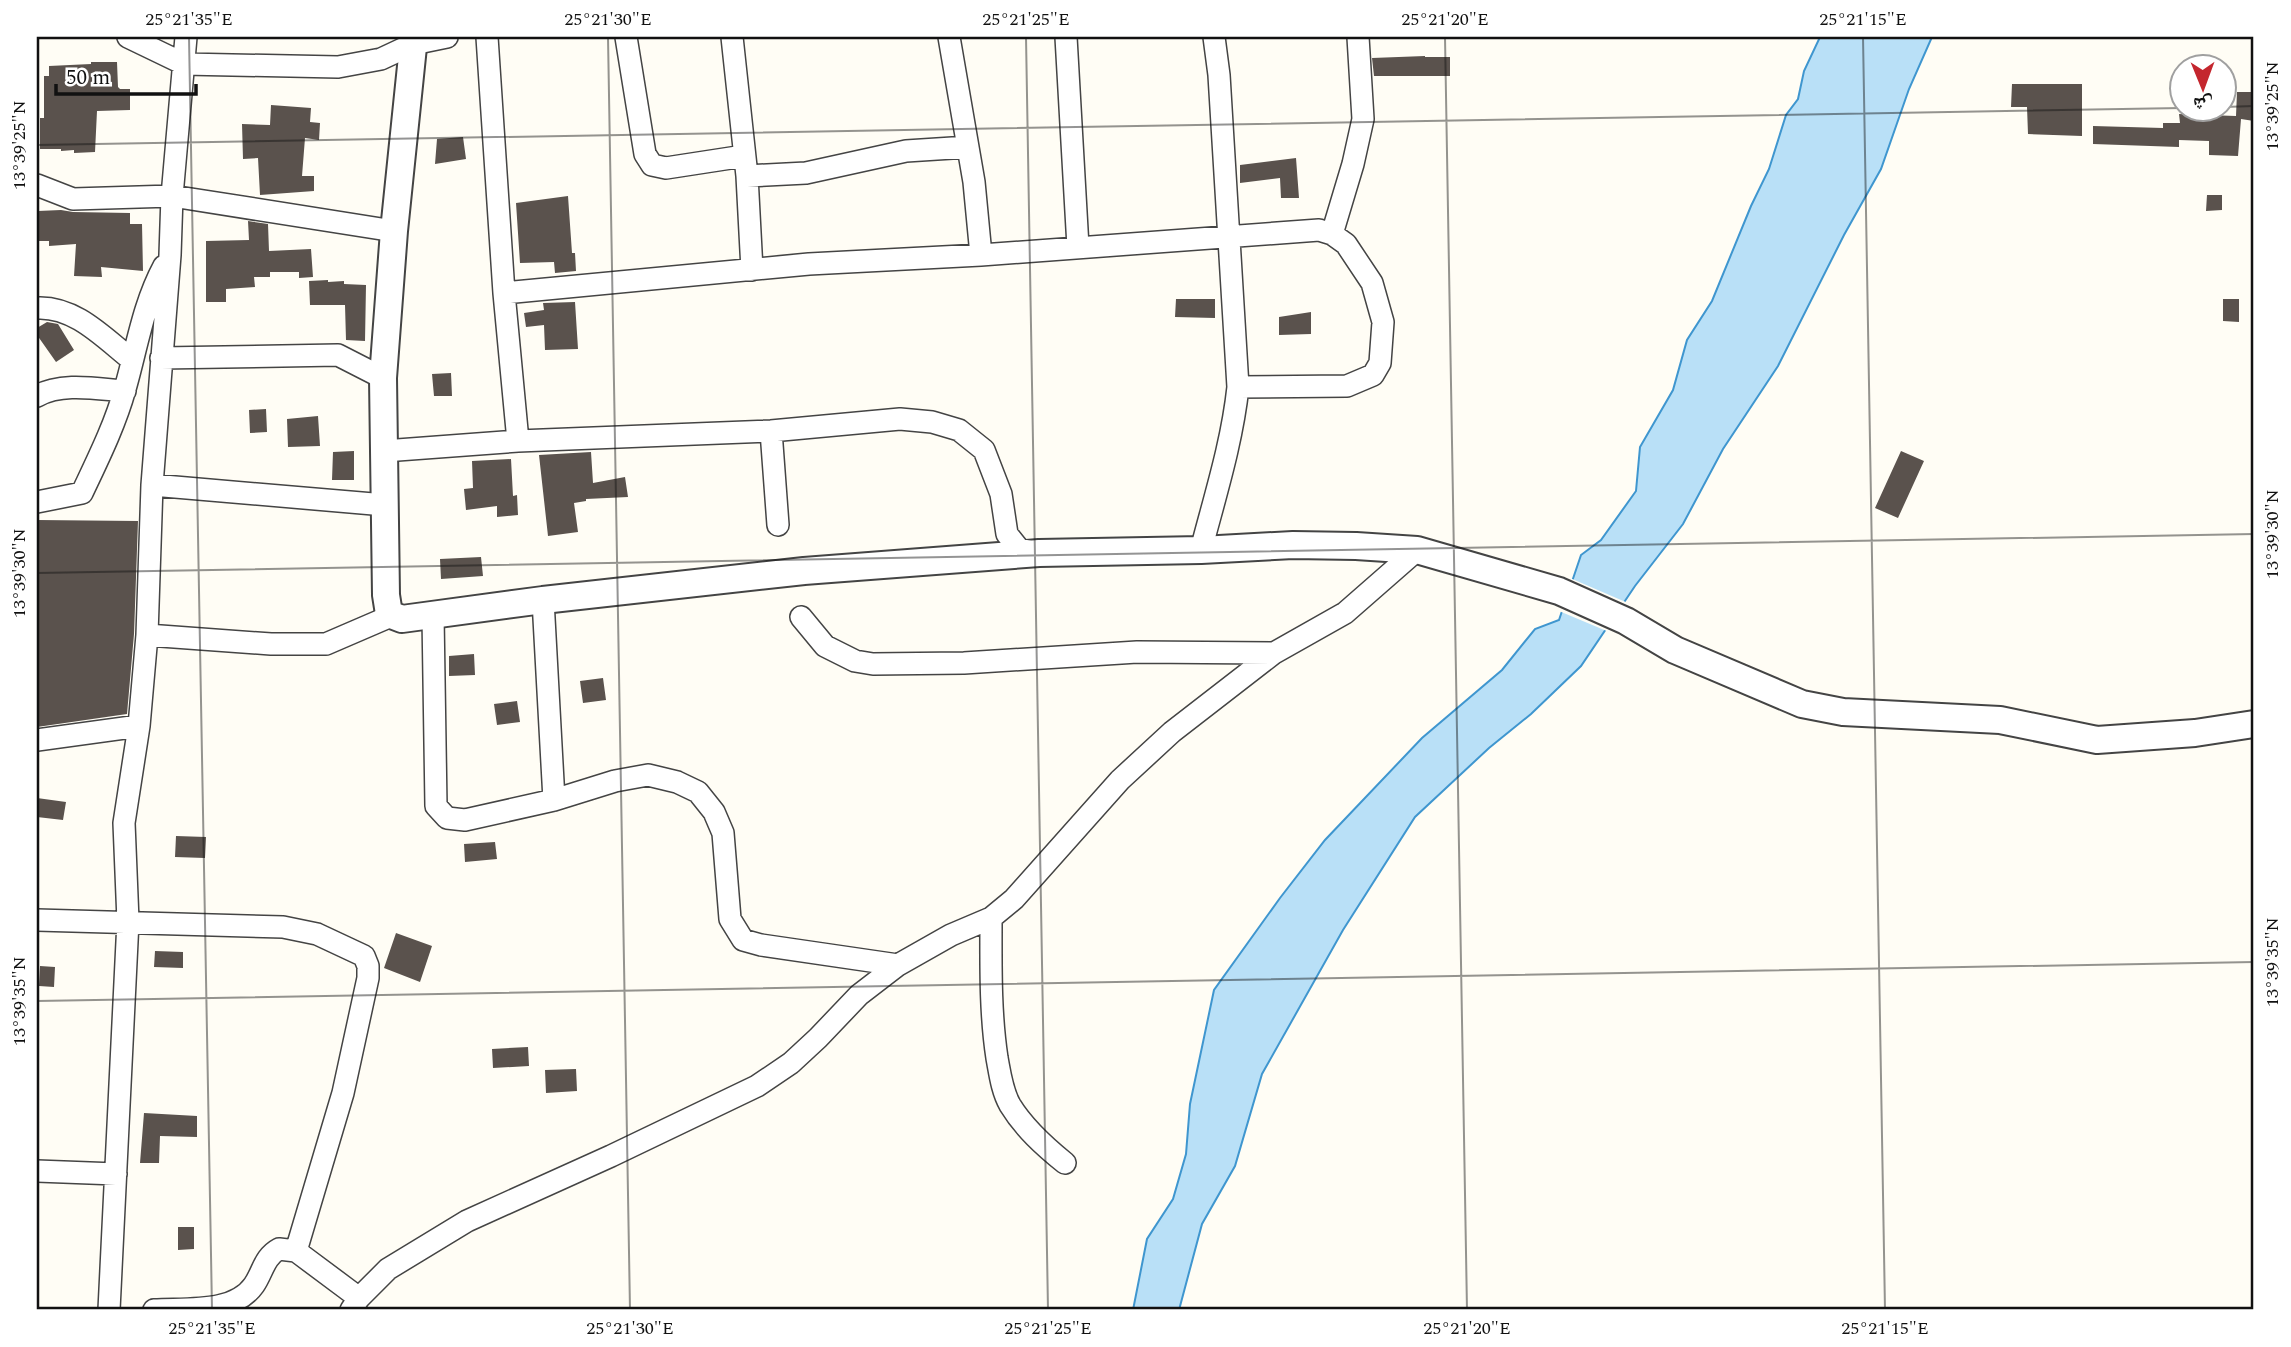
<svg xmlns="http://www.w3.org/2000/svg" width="2291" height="1347" font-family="Spectral,'Noto Naskh Arabic',serif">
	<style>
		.water { fill: #b9e0f7; stroke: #3f96cf; stroke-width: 2 }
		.pier { fill: #fffdf5 }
		.building { fill: #5a524d }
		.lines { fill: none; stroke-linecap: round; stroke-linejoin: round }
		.minor-casing { stroke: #444; stroke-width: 24 }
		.tertiary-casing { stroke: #444; stroke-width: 30 }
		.minor { stroke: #fff; stroke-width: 21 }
		.tertiary { stroke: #fff; stroke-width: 26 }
		.ticks { fill: none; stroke: #111; stroke-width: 2; stroke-opacity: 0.45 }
		.neatline { fill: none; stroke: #111; stroke-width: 2.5 }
		.ticks-label { font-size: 18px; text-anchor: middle; fill: #111 }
	</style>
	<rect width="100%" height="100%" fill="#fffdf5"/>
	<path class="water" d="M 1820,37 L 1932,37 L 1909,89 L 1881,169 L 1844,235 L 1778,366 L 1723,449 L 1683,524 L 1635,586 L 1581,666 L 1531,714 L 1489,748 L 1415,817 L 1343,930 L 1262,1074 L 1235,1166 L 1202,1224 L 1179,1310 L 1133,1310 L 1147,1239 L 1173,1199 L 1186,1154 L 1190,1104 L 1214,990 L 1280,898 L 1325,840 L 1422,738 L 1502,670 L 1535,629 L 1559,620 L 1581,555 L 1601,540 L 1636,491 L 1640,447 L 1673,390 L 1687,340 L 1712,301 L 1751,206 L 1769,169 L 1786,115 L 1798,99 L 1804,71 Z"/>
	<path class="pier" d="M 1570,578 L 1628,603 L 1609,632 L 1559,611 Z"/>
	<path class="building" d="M 1425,56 L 1425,57 L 1450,57 L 1450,76 L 1374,76 L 1372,58 Z
		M 91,62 L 117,62 L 118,87 L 120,89 L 130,89 L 130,110 L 97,111 L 95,152 L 74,153 L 74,150 L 61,151 L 61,149 L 40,149 L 40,118 L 44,118 L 44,76 L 49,76 L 49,66 L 91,64 Z
		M 2012,84 L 2082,84 L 2082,136 L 2028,134 L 2027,107 L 2011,107 Z
		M 2237,92 L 2254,92 L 2254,121 L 2241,119 L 2238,156 L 2209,155 L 2209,141 L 2179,140 L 2179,147 L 2093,144 L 2093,126 L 2163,128 L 2163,123 L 2180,123 L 2179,114 L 2236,116 Z
		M 271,105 L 311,108 L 310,122 L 320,123 L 319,140 L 305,138 L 302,176 L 314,176 L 314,191 L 260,195 L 258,158 L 243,159 L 242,124 L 270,125 Z
		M 463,137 L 466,159 L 435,164 L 437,139 Z
		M 1296,158 L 1299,198 L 1281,198 L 1280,178 L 1240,183 L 1240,165 Z
		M 2207,195 L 2222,195 L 2222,210 L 2206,211 Z
		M 568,196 L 572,253 L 575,253 L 576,271 L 555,273 L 554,262 L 520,263 L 516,203 Z
		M 61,210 L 73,212 L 130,213 L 130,224 L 142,224 L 143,271 L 101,267 L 102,277 L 74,276 L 76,244 L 49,246 L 49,241 L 39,241 L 38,211 Z
		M 248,221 L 268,224 L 269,251 L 311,249 L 313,277 L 299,278 L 299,272 L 270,272 L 270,277 L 254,277 L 255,287 L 226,289 L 226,302 L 206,302 L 206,241 L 249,240 Z
		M 328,280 L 328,282 L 344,281 L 344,284 L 366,285 L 365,341 L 346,340 L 345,305 L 310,305 L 309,281 Z
		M 1176,299 L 1215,299 L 1215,318 L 1175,317 Z
		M 2223,299 L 2239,299 L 2239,322 L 2223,321 Z
		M 575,302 L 578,349 L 545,350 L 544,325 L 526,327 L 524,313 L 544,310 L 543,303 Z
		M 1311,312 L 1311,334 L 1279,335 L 1279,317 Z
		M 47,322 L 58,324 L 74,350 L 56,362 L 37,335 L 37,328 Z
		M 451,373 L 452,396 L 434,396 L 432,374 Z
		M 266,409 L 267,432 L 250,433 L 249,410 Z
		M 318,416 L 320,446 L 288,447 L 287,419 Z
		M 354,451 L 354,480 L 332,480 L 333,452 Z
		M 1901,451 L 1924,461 L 1898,518 L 1875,508 Z
		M 591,452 L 593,483 L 625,477 L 628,497 L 586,499 L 586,501 L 574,503 L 578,532 L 548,536 L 539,455 Z
		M 511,459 L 513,496 L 517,495 L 518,515 L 497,517 L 497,506 L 466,510 L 464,489 L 473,488 L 472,461 Z
		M 37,520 L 138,521 L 134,634 L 127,714 L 37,727 Z
		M 481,557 L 483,576 L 441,579 L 440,559 Z
		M 474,654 L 475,675 L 449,676 L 449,656 Z
		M 603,678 L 606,700 L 583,703 L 580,681 Z
		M 517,701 L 520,722 L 497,725 L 494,704 Z
		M 37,798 L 66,802 L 63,820 L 37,817 Z
		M 176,836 L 206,837 L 205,858 L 175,857 Z
		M 495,842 L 497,859 L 465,862 L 464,844 Z
		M 396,933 L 432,946 L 420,982 L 384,968 Z
		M 155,951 L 183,952 L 183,968 L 154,967 Z
		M 40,966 L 55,967 L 54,987 L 39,986 Z
		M 528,1047 L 529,1066 L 493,1068 L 492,1049 Z
		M 576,1069 L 577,1091 L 546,1093 L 545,1070 Z
		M 144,1113 L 197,1116 L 197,1137 L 160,1136 L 159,1163 L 140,1163 Z
		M 178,1227 L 194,1227 L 194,1249 L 178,1250 Z"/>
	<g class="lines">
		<g class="minor-casing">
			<path id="minor" d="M 128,37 L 184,64 L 338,67 L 381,59 L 413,44 L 447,37
				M 487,37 L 504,293 L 518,441
				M 626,37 L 645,154 L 652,165 L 666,168 L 744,156
				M 732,37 L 747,176 L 752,270
				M 949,37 L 974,182 L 981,255
				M 1066,37 L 1078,247
				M 747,176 L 806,173 L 906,151 L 968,147
				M 37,185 L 73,199 L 172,196 L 394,231
				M 1332,234 L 1353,164 L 1363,119 L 1358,37
				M 504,293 L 809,264 L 981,255 L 1319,230 L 1332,234 L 1346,244 L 1372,283 L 1383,322 L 1380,363 L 1373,375 L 1347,386 L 1238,387
				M 37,308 C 75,306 104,338 132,360
				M 161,358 L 338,355 L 383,378
				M 37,396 C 62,382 97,389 125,391
				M 771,431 L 778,525
				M 384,451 L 518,441 L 771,431 L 900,419 L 932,422 L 959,430 L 984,450 L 1001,494 L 1007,534 L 1019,549 L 1038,553
				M 152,485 L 385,505
				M 37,502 L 82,493 C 98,459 115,425 125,389 C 137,347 143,305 164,266
				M 1201,550 C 1215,496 1232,443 1238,387 L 1219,75 L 1214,37
				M 543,600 L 554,800
				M 433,616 L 436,806 L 447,818 L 465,820 L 554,800 L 615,781 L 648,775 L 677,782 L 698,792 L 714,812 L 723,833 L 730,919 L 743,940 L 761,945 L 898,965
				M 801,617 L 825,646 L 855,661 L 873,664 L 964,663 L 1137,652 L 1274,653
				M 147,635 L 271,644 L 326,644 L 391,616
				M 37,740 L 139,726
				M 991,918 C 991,965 990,1012 997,1058 C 1000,1074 1002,1091 1010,1105 C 1024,1128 1044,1146 1065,1163
				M 37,920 L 283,927 L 317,934 L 364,956 L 368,966 L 368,978 L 343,1093 L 296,1251
				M 37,1171 L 116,1174
				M 109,1310 L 128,921 L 124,823 L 139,726 L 147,635 L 152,485 L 170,255 L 172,196 L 186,37
				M 154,1310 C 186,1308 234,1314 254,1285 C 263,1272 264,1257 279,1249 L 296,1251 L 359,1298
				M 351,1310 L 359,1298 L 388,1269 L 467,1221 L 611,1156 L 757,1086 L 791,1063 L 818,1038 L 859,995 L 898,965 L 951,935 L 991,918 L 1014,899 L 1120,780 L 1172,732 L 1274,653 L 1345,613 L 1417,550"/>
		</g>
		<g class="tertiary-casing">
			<path id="tertiary" d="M 414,37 L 394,231 L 383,378 L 386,595 L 389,614 L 402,619 L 543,600 L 804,571 L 1039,553 L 1201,550 L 1293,545 L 1356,546 L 1417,550 L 1559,591 L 1626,621 L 1675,650 L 1802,704 L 1843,712 L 2000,720 L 2097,740 L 2195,733 L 2254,724"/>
		</g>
		<use href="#minor" class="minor"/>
		<use href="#tertiary" class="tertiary"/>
	</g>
	<path class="ticks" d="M 189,37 L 212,1310M 608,37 L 630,1310M 1026,37 L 1048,1310M 1445,37 L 1467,1310M 1863,37 L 1885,1310M 2224,107 L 2254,106M 37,145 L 2182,108M 37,573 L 2254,534M 37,1001 L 2254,962"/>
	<rect width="2291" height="1347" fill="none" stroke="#ffffff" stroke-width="77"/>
	<g transform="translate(2203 88) rotate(179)"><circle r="33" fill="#ffffff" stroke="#a0a0a0" stroke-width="2"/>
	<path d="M0-5L12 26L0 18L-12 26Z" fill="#c4262e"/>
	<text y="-10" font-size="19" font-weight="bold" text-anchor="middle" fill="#111111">ش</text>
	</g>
	<path d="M56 84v10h140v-10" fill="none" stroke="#111111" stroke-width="3.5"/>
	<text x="66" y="84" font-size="21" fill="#111111" stroke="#ffffff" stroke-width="5" paint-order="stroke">50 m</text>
	<rect x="38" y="38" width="2214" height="1270" class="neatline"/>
	<g class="ticks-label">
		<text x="189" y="25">25°21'35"E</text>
		<text x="608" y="25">25°21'30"E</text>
		<text x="1026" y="25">25°21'25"E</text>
		<text x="1445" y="25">25°21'20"E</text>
		<text x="1863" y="25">25°21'15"E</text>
		<text transform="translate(2272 106) rotate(-90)" y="6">13°39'25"N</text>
		<text transform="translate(19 145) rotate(-90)" y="6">13°39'25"N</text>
		<text transform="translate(2272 534) rotate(-90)" y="6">13°39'30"N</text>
		<text transform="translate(19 573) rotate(-90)" y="6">13°39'30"N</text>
		<text transform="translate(2272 962) rotate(-90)" y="6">13°39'35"N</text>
		<text transform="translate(19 1001) rotate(-90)" y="6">13°39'35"N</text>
		<text x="212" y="1334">25°21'35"E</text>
		<text x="630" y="1334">25°21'30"E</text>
		<text x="1048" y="1334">25°21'25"E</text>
		<text x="1467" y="1334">25°21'20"E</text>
		<text x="1885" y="1334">25°21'15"E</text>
	</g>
</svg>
